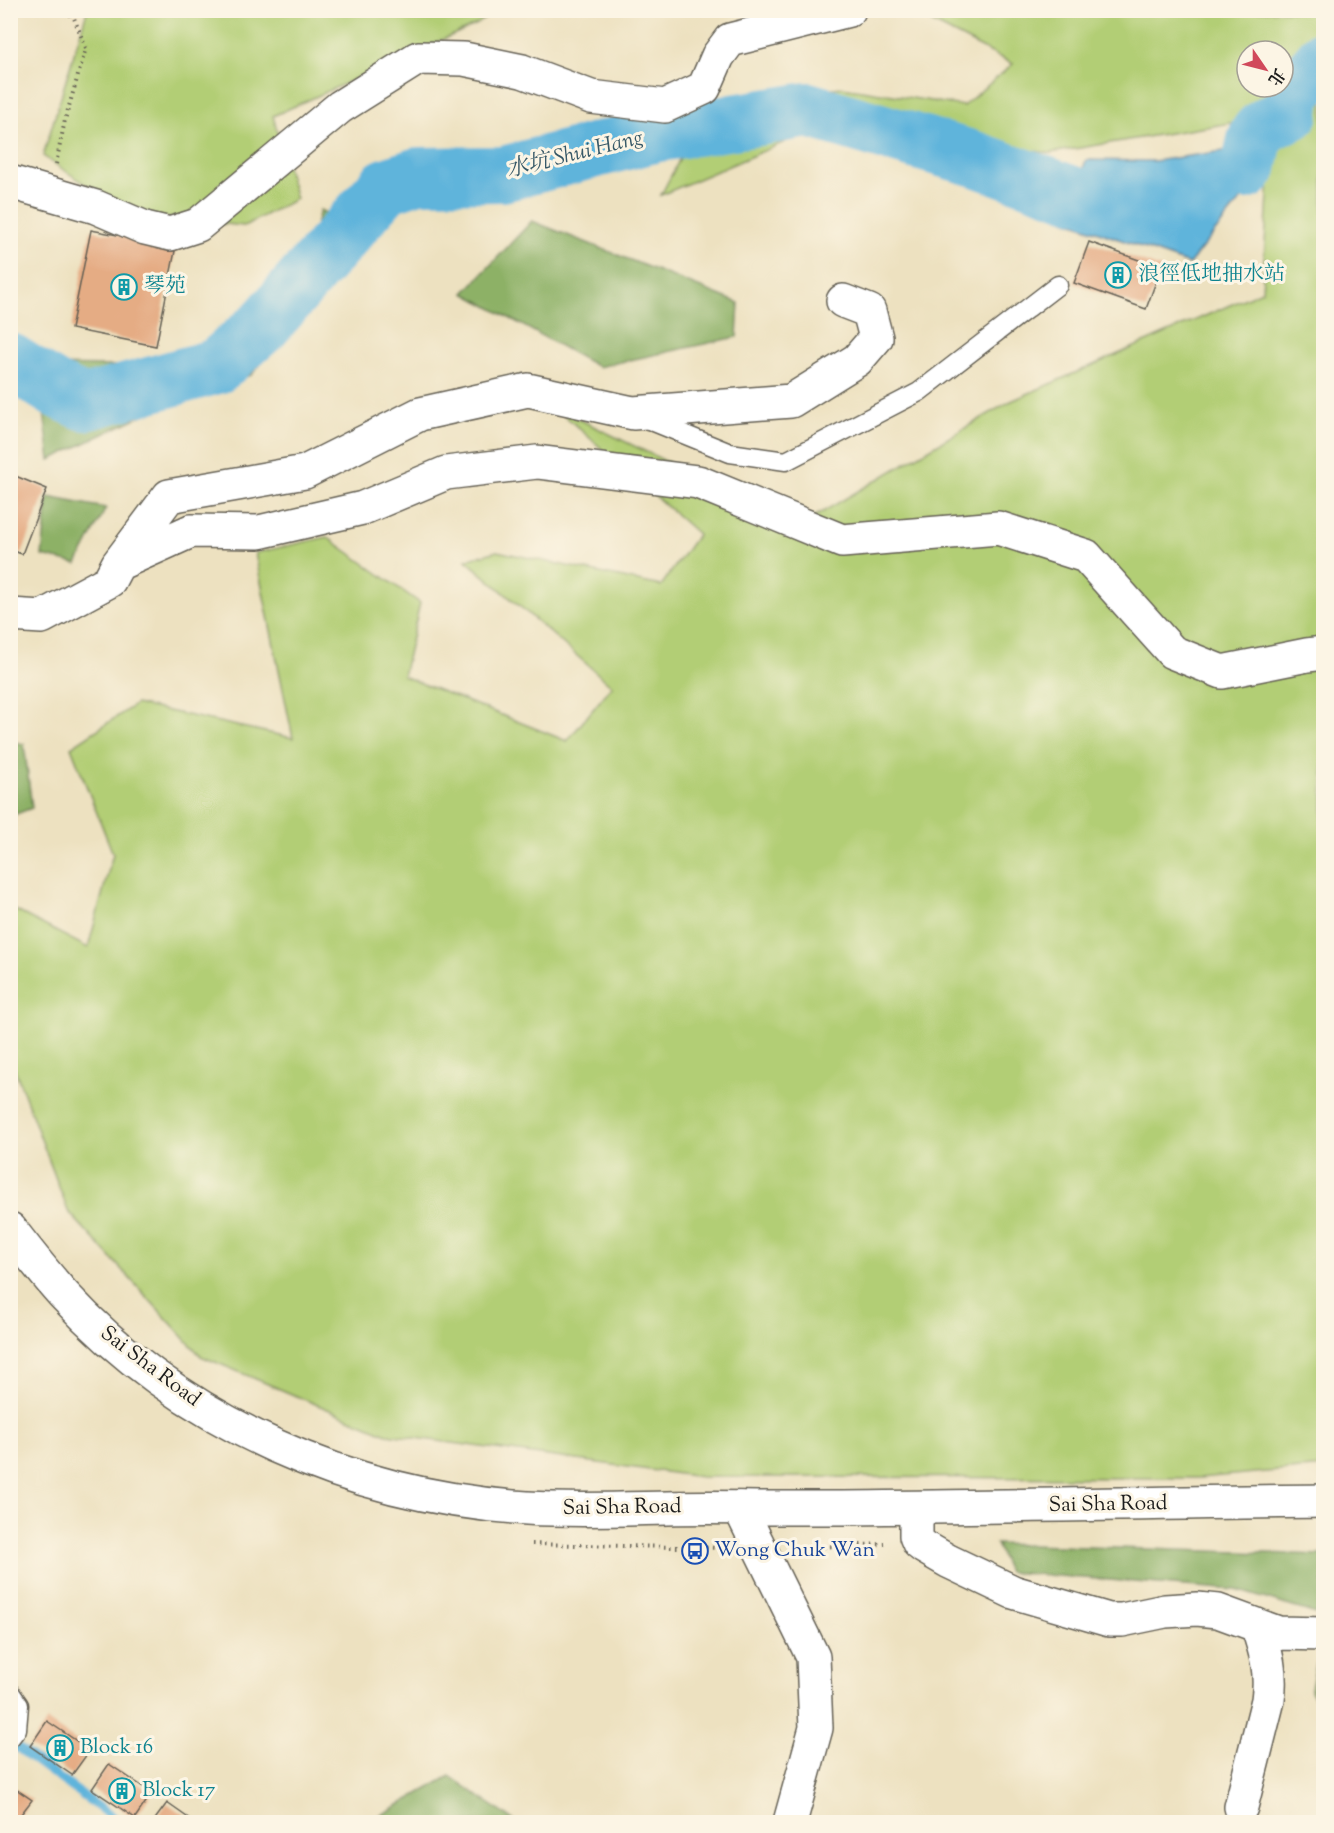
<svg xmlns="http://www.w3.org/2000/svg" width="1334" height="1833" font-family="'Sorts Mill Goudy','Noto Serif TC',serif">
	<style>
		.green { fill: #b2ce74; stroke: #677548; stroke-width: 1.5; fill-rule: evenodd }
		.forest { fill: #8db166; stroke: #546641; stroke-width: 1.5 }
		.water { fill: #5fb4db; stroke: #3e687c; stroke-width: 1.5 }
		.lines { fill: none; stroke-linecap: round; stroke-linejoin: round }
		.stream { stroke: #5fb4db; stroke-width: 9 }
		.river { stroke: #5fb4db; stroke-width: 56 }
		.building { fill: #e5ac84 }
		.lane-casing { stroke: #656155; stroke-width: 21 }
		.street-casing { stroke: #656155; stroke-width: 36 }
		.secondary-casing { stroke: #656155; stroke-width: 36 }
		.path { stroke: #656155; stroke-width: 4; stroke-dasharray: 1.5 4.5; stroke-linecap: butt }
		.lane { stroke: #fff; stroke-width: 18 }
		.street { stroke: #fff; stroke-width: 33 }
		.secondary { stroke: #fff; stroke-width: 33 }
		.labels { text-anchor: middle; dominant-baseline: central; stroke-width: 6; stroke-linejoin: round; paint-order: stroke }
		.culture-label { font-size: 21px; fill: #0d838f; stroke: #fcf5e5; text-anchor: start }
		.street-label { font-size: 21px; fill: #1c1c1c; stroke: #fcf5e5 }
		.transit-label { font-size: 21px; fill: #164399; stroke: #fcf5e5; text-anchor: start }
		.water-label { font-size: 22px; font-style: italic; fill: #375968; stroke: #fcf5e5 }
	</style>
	<rect width="100%" height="100%" fill="#fcf5e5"/>
	<filter id="ink" filterUnits="userSpaceOnUse"><feTurbulence type="fractalNoise" baseFrequency=".0167" numOctaves="2"/><feDisplacementMap in="SourceGraphic" scale="12" xChannelSelector="R" yChannelSelector="G"/><feConvolveMatrix kernelMatrix="1 2 1 2 8 2 1 2 1" color-interpolation-filters="sRGB"/></filter>
	<filter id="wash" filterUnits="userSpaceOnUse"><feTurbulence type="fractalNoise" baseFrequency=".008" numOctaves="4" result="noise"/><feDisplacementMap in="SourceGraphic" scale="24" xChannelSelector="R" yChannelSelector="G"/><feGaussianBlur stdDeviation="1.35" result="paint"/><feColorMatrix in="noise" values="0 0 0 0 0 0 0 0 0 0 0 0 0 0 0 0 0 1.4 0 .05"/><feComposite in="paint" operator="in"/></filter>
	<g filter="url(#wash)">
		<rect width="100%" height="100%" fill="#ede1c0"/>
		<path class="green" d="M 87,11 L 495,11 L 477,24 L 273,116 L 296,199 L 244,226 L 130,214 L 43,156 Z
			M 910,11 L 1323,11 L 1323,1467 L 1199,1478 L 701,1477 L 387,1434 L 201,1356 L 68,1211 L 11,1059 L 11,908 L 88,948 L 113,854 L 71,747 L 136,704 L 293,738 L 255,553 L 327,537 L 420,603 L 403,676 L 567,741 L 612,686 L 466,560 L 497,551 L 661,586 L 698,534 L 556,408 L 799,526 L 1009,402 L 1262,291 L 1273,116 L 1050,153 L 822,126 L 661,195 L 709,103 L 842,87 L 963,106 L 1013,64 ZM 1247,51 L 1283,51 L 1283,87 L 1247,87 Z"/>
		<path class="forest" d="M 320,210 L 372,237 L 251,375 L 161,406 L 50,460 L 38,365 L 198,367 L 306,261 Z
			M 532,221 L 739,303 L 737,337 L 598,367 L 464,293 Z
			M 48,497 L 106,508 L 77,564 L 42,556 Z
			M 10,741 L 24,744 L 32,808 L 11,816 Z
			M 996,1544 L 1323,1555 L 1323,1616 L 1236,1590 L 1008,1572 Z
			M 1323,1658 L 1323,1711 L 1320,1709 L 1310,1691 L 1317,1662 Z
			M 450,1776 L 516,1822 L 369,1822 Z"/>
		<path class="water" d="M 1244,148 L 1261,175 L 1189,264 L 1065,220 L 1086,160 L 1154,161 Z"/>
		<g class="lines">
			<path class="stream" d="M 10,1742 L 119,1822"/>
			<path class="river" d="M 1246,172 L 1249,168 C 1258,128 1251,131 1291,113 L 1293,94 L 1324,58
				M 10,361 L 56,390 L 85,403 L 217,366 L 263,326 L 386,186 L 418,175 L 503,174 L 658,134 L 808,110 L 975,159 L 1076,195"/>
		</g>
		<g id="blocks">
			<path class="building" d="M 91,230 L 176,246 L 156,346 L 71,329 Z
				M 1089,242 L 1161,268 L 1146,309 L 1074,283 Z
				M 13,475 L 47,489 L 22,554 L 10,550 L 10,482 Z
				M 47,1721 L 90,1750 L 72,1775 L 30,1746 Z
				M 109,1764 L 152,1793 L 135,1818 L 92,1789 Z
				M 10,1785 L 32,1800 L 15,1822 L 10,1822 Z
				M 167,1803 L 194,1822 L 153,1822 Z"/>
		</g>
	</g>
	<g filter="url(#ink)">
		<use href="#blocks" fill-opacity="0" stroke="#656155" stroke-width="1.5"/>
		<g class="lines">
			<g class="lane-casing">
				<path id="lane" d="M 644,418 L 730,453 L 786,461 L 919,392 L 1058,285
					M 10,1692 L 19,1705 L 17,1729 L 10,1738"/>
			</g>
			<g class="street-casing">
				<path id="street" d="M 10,182 L 96,207 L 145,228 L 170,234 L 198,225 L 340,107 L 418,58 L 464,59 L 522,71 L 591,97 L 665,106 L 704,88 L 718,56 L 730,40 L 849,10
					M 118,564 L 191,531 L 259,532 L 363,508 L 446,473 L 537,462 L 698,482 L 842,541 L 998,528 L 1086,556 L 1172,652 L 1222,672 L 1307,655 L 1324,653
					M 10,615 L 42,617 L 109,581 L 118,564 L 169,496 L 305,472 L 420,414 L 528,390 L 633,413 L 791,401 L 857,360 L 876,338 L 869,311 L 843,301
					M 740,1508 L 813,1657 L 816,1728 L 790,1822
					M 916,1508 L 916,1536 L 919,1543 L 924,1547 L 948,1561 L 1013,1592 L 1109,1620 L 1122,1620 L 1165,1611 L 1197,1609 L 1218,1611 L 1278,1633 L 1324,1634
					M 1241,1807 L 1268,1700 C 1272,1671 1266,1652 1257,1625"/>
			</g>
			<g class="secondary-casing">
				<path id="secondary" d="M 10,1229 C 28,1252 45,1274 64,1295 C 183,1424 353,1497 527,1508 C 573,1511 621,1509 668,1508 C 705,1507 743,1508 780,1508 C 961,1508 1142,1503 1324,1501"/>
			</g>
			<path class="path" d="M 56,164 L 65,120 L 86,48 L 74,18 L 65,10
				M 532,1544 L 723,1548
				M 794,1548 L 885,1544"/>
			<use href="#lane" class="lane"/>
			<use href="#street" class="street"/>
			<use href="#secondary" class="secondary"/>
		</g>
	</g>
	<defs>
		<g id="building-ring" transform="scale(1.35)"><circle r="9.5" fill="#fcf5e5" stroke="#0f9aa8" stroke-width="1.5"/><path d="M-4-6H4V6H1V3H-1V6H-4ZM-2.5-4.3h1.7v1.8h-1.7ZM.8-4.3h1.7v1.8H.8ZM-2.5-1h1.7V.8h-1.7ZM.8-1h1.7V.8H.8Z" fill="#0f9aa8"/></g>
		<g id="bus-ring" transform="scale(1.35)"><circle r="9.5" fill="#fcf5e5" stroke="#1a4fb4" stroke-width="1.5"/><path d="M-5-6H5V4H4V6H2V4H-2V6H-4V4H-5ZM-3.5-4V0h7V-4ZM-3.5 1.2v1.5H-2V1.2ZM2 1.2v1.5H3.5V1.2Z" fill="#1a4fb4"/></g>
	</defs>
	<g fill-rule="evenodd">
		<use href="#building-ring" x="1118" y="275"/>
		<use href="#building-ring" x="124" y="287"/>
		<use href="#bus-ring" x="695" y="1551"/>
		<use href="#building-ring" x="60" y="1748"/>
		<use href="#building-ring" x="122" y="1791"/>
	</g>
	<g class="labels">
		<g class="culture-label">
			<text x="1138" y="275">浪徑低地抽水站</text>
			<text x="144" y="287">琴苑</text>
			<text x="80" y="1748">Block 16</text>
			<text x="142" y="1791">Block 17</text>
		</g>
		<g class="street-label">
			<text transform="translate(150 1367) rotate(37)">Sai Sha Road</text>
			<text transform="translate(1108 1505) rotate(-1)">Sai Sha Road</text>
			<text transform="translate(622 1508) rotate(-1)">Sai Sha Road</text>
		</g>
		<g class="transit-label">
			<text x="714" y="1551">Wong Chuk Wan</text>
		</g>
		<g class="water-label">
			<text transform="translate(575 155) rotate(-14)">水坑 Shui Hang</text>
		</g>
	</g>
	<rect width="1334" height="1833" fill="none" stroke="#fcf5e5" stroke-width="36"/>
	<g transform="translate(1265 69) rotate(125)"><circle r="28" fill="#fcf5e5" stroke="#a29e95" stroke-width="1.5"/>
	<path d="M0-4.5L10 22L0 15L-10 22Z" fill="#d1495b"/>
	<text y="-9" font-size="16" font-weight="bold" text-anchor="middle" fill="#1c1c1c">北</text>
	</g>
</svg>
